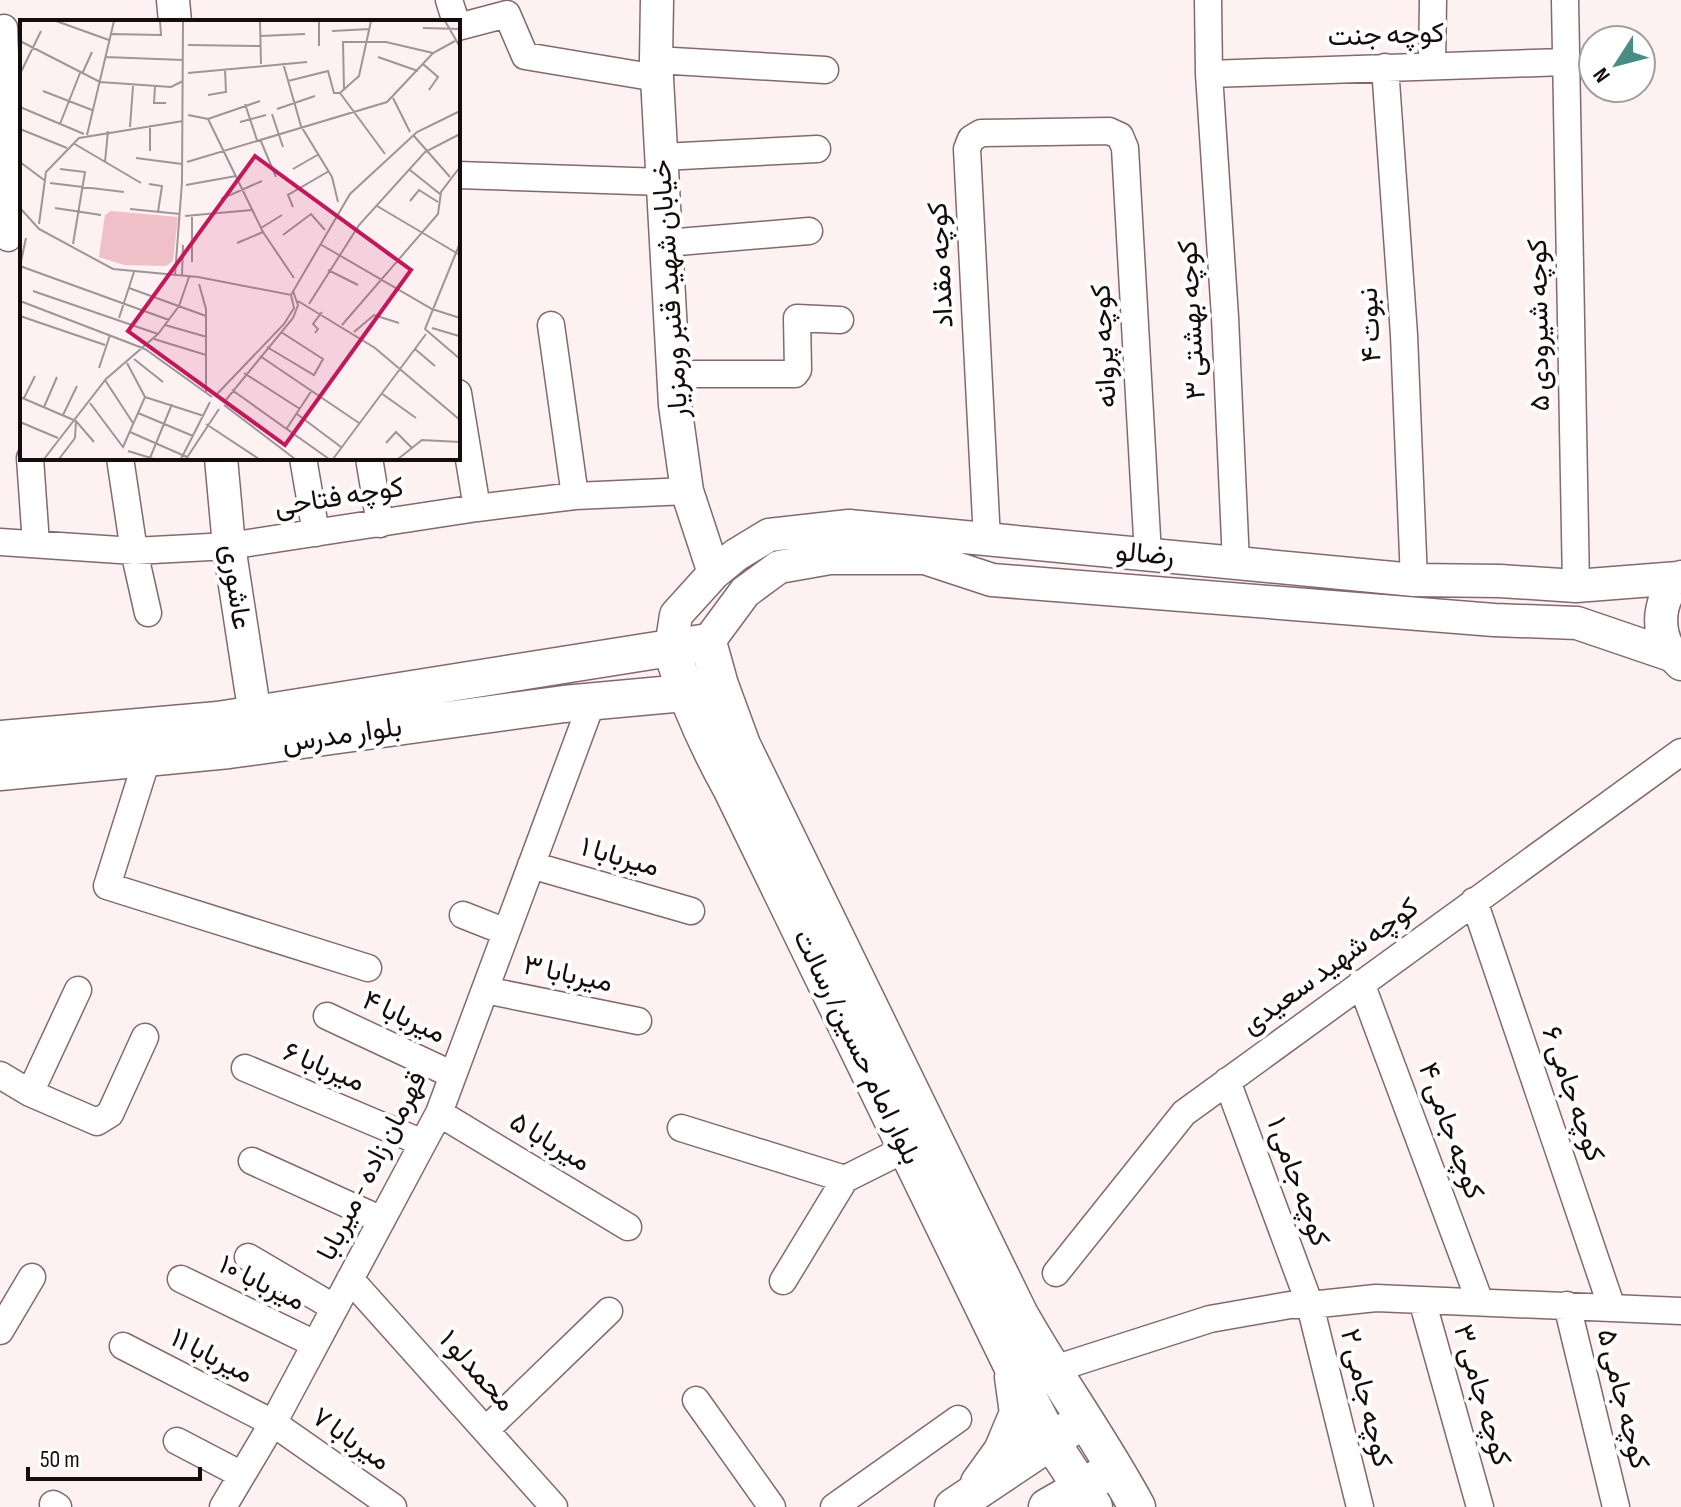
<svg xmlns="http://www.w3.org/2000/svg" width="1681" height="1507" font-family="'Sofia Sans Condensed',Vazirmatn,sans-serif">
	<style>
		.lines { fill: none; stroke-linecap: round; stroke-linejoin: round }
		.minor-casing { stroke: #83696d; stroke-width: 29 }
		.tertiary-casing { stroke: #83696d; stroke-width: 35 }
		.secondary-casing { stroke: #83696d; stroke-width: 39 }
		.minor { stroke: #fff; stroke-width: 26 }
		.tertiary { stroke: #fff; stroke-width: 32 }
		.secondary { stroke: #fff; stroke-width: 36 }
		.labels { text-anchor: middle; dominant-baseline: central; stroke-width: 8; stroke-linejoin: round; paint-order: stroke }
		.street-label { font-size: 28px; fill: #150c0d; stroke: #fff }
		.inset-road { fill: none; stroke: #a09596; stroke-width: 2 }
		.view { fill: #c2185b; fill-opacity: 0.15; stroke: #c2185b; stroke-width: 4 }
		.inset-edge { fill: none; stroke: #150c0d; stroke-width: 4 }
	</style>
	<rect width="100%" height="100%" fill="#fdf1f2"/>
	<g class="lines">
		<g class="minor-casing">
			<path id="minor" d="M 449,0 L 456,22
				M 1208,0 L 1209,74 L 1225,317 L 1236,563
				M 1565,0 L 1576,586
				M 458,27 L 507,14 L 525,56 L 657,78
				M 4,28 L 8,134 L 8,238
				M 656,60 L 825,70
				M 1432,66 L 1433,0
				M 1385,67 L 1404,335 L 1414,580
				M 1209,74 L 1565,62
				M 662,157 L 817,149
				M 458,175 L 663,182
				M 666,243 L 809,231
				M 551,325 L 575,496
				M 673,374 L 795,374 L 798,370 L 797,318 L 840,320
				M 458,393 L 477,508
				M 30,458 L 36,544
				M 120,458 L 134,551 L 148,613
				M 303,458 L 316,533
				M 369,458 L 380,524
				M 987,540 L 967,149 L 971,139 L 981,133 L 1109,131 L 1120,136 L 1125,148 L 1148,555
				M 0,542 L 134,551 L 229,546 L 477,508 L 575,496 L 687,491
				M 145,741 L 147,759 L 107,886 L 368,968
				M 531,865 L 691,911
				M 1474,901 L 1612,1308
				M 463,915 L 506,932
				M 1361,983 L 1480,1302
				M 485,990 L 638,1021
				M 327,1016 L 453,1075
				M 245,1068 L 423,1143
				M 0,1075 L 30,1093 L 97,1122 L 110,1114 L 145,1037
				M 1227,1081 L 1310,1305 L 1360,1507
				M 30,1093 L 78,990
				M 439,1113 L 628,1227
				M 681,1128 L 845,1179
				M 252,1161 L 382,1220
				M 248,1257 L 335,1308
				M 1056,1273 L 1184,1113 L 1681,752
				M 181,1279 L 315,1344
				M 350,1279 L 554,1507
				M 783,1281 L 845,1179 L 907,1148
				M 1422,1300 L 1480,1507
				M 1567,1305 L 1616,1507
				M 0,1331 L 32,1277
				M 123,1346 L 273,1423 L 393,1507
				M 1051,1370 L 1210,1319 L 1290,1305 L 1310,1305 L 1376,1298 L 1681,1311
				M 696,1400 L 772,1507
				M 487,1429 L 609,1311
				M 177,1441 L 242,1475
				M 53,1504 L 58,1507
				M 223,1507 L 277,1416 L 439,1113 L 592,702
				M 834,1507 L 958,1419"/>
		</g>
		<g class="tertiary-casing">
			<path id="tertiary" d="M 173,0 L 175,22
				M 657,0 L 656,60 L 675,405 L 687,491 L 714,573
				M 221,458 L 229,546 L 255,715
				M 1681,577 C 1654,601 1655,641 1681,664
				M 708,642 L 745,592 L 779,567 L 830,558 L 925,558 L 992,580 L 1494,620 L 1577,623 L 1671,655
				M 671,648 L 676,615 L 714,573 L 736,555 L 769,535 L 849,526 L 1414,580 L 1500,581 L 1576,586 L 1678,578"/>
		</g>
		<g class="secondary-casing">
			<path id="secondary" d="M 671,648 C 686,698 706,743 731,788 L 1011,1364 L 1052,1443 L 1094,1507
				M 0,739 L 218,720 L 708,642 L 720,685 L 742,745 L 1019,1313 C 1056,1379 1101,1440 1137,1507
				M 0,772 L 229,750 L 564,704 L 684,693 L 705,688
				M 979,1483 L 1002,1451 L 1018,1413 L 1013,1377
				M 953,1507 L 1071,1428
				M 1047,1507 L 1101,1476"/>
		</g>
		<use href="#minor" class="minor"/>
		<use href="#tertiary" class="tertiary"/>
		<use href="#secondary" class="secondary"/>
	</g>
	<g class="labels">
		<g class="street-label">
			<text transform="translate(1386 35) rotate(-2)">کوچه جنت</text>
			<text transform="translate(941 265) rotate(-93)">کوچه مقداد</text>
			<text transform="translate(670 289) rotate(-94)">خیابان شهید قنبر ورمزیار</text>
			<text transform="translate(1192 320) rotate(-93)">کوچه بهشتی ۳</text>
			<text transform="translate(1370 325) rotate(-93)">نبوت ۴</text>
			<text transform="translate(1539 325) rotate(-91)">کوچه شیرودی ۵</text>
			<text transform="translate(1104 346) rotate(-93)">کوچه پروانه</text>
			<text transform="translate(339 497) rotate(-9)">کوچه فتاحی</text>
			<text transform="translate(1145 554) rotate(5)">رضالو</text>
			<text transform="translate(236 587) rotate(82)">عاشوری</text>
			<text transform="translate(342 735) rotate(-8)">بلوار مدرس</text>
			<text transform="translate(620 857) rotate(16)">میربابا ۱</text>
			<text transform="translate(1330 966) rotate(-36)">کوچه شهید سعیدی</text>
			<text transform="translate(568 974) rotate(12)">میربابا ۳</text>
			<text transform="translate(404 1017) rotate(25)">میربابا ۴</text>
			<text transform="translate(857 1047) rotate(64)">بلوار امام حسین/ رسالت</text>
			<text transform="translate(324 1067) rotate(23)">میربابا ۶</text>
			<text transform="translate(1573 1094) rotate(71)">کوچه جامی ۶</text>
			<text transform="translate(1451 1131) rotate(70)">کوچه جامی ۴</text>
			<text transform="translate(550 1142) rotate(31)">میربابا ۵</text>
			<text transform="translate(372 1166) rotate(-63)">قهرمان زاده - میربابا</text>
			<text transform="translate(1298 1182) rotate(70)">کوچه جامی ۱</text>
			<text transform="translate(262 1283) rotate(26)">میربابا ۱۰</text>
			<text transform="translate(212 1356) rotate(27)">میربابا ۱۱</text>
			<text transform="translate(477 1371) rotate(48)">محمدلو ۱</text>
			<text transform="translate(1482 1395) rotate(74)">کوچه جامی ۳</text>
			<text transform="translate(1366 1398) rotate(76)">کوچه جامی ۲</text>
			<text transform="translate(1623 1399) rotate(76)">کوچه جامی ۵</text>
			<text transform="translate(351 1439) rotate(35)">میربابا ۷</text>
		</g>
	</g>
	<g transform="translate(20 20)">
		<rect width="440" height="440" fill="#fdf1f2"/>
		<path d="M 91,191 L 158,197 L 153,241 L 146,246 L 104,245 L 79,237 L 85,195 Z" fill="#efc0c7"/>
		<path class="inset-road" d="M 36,1 L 89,20M 240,1 L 241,44M 351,1 L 339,56 L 320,73 L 365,134M 425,1 L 440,27M 403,8 L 440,9M 312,11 L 350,9M 90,14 L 141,15 L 140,1M 240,16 L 285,14M 0,21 L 80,62 L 151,67 L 163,61M 168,25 L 241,26M 299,26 L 299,1M 85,37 L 163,40M 358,37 L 398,51M 263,43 L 281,106 L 312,157 L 318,182M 403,44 L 418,57 L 409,70M 168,53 L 287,42M 0,54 L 21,11M 62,54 L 72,32M 268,61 L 308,51 L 314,73 L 320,73M 135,66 L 134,83 L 146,83M 324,69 L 323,22 L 366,22 L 413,33M 23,71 L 72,90M 188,75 L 206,72 L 205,50M 373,78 L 390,112M 225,84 L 237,120M 0,87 L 64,114M 257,89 L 295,76M 252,94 L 263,127M 168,95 L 188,99 L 243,212 L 274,258M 188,99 L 240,81M 220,102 L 246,95M 40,104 L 60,53M 130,105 L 130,131M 110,107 L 113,66M 0,109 L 47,128M 67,115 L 94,1M 394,116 L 430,157M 240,119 L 256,157M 53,123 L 121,163M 116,138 L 162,144M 0,142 L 24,160M 85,142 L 88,111M 167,142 L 367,82 L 413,33 L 435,21M 40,149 L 65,152 L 53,224M 273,149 L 299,134M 390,150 L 420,174M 30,163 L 104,172M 129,164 L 142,166 L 138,192M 166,165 L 216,156M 201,179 L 242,161M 390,181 L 399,170 L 418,182M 357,186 L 440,235M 273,187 L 268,175 L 309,151M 0,188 L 19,209 L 93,249 L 178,257 L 271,275 L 330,174 L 397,112 L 440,91M 35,188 L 81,195M 110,189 L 160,194M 165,196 L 232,190M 19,204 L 26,152 L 59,118 L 163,101M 241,208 L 262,195M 263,215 L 291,194 L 305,210M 6,218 L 0,246 L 149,300M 217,223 L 243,212M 440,223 L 405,309 L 440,339M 300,224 L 412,289 L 440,298M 366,233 L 388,248M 172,242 L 172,195M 308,250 L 338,265M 155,255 L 162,162 L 163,1M 162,255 L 163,225M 179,264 L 186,289 L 186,372M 109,268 L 186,296M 13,271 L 138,314M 0,281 L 125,329 L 192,377M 278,281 L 355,328 L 440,400M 289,284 L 339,205 L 405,132 L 440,114M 0,296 L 85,325M 99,298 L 114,252M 145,305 L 187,317M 322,305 L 418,194 L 421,172 L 440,147M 412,308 L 439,316M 334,312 L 354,295 L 379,303M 295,313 L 298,309 L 293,304 L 302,292M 134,319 L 186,335M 247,327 L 294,355 L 303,339 L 261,312M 395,329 L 415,346M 240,336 L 339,403M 114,339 L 143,362M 107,343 L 125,377M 79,348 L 90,315M 224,353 L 280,389M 85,360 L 113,403M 212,370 L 309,439M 361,373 L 396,398M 197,374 L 264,304 L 274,288 L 271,275M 0,377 L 56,401M 4,378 L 15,356M 205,381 L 273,298 L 278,285 L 273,271M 70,383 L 103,427 L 125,377 L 184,396M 204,385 L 275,439M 24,387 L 37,357M 118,393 L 173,416M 277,394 L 321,427M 43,395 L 57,366M 0,402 L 38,418M 186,404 L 239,439M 267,408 L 292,370M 110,412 L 167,437M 366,423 L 376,412 L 392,428M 108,431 L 134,439M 130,438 L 152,384M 24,439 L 86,359 L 138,314 L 159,286 L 169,257M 39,439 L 55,418 L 56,401 L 74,422M 161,439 L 190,382M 166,439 L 199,389M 313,439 L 406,314M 378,439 L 402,420 L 440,422"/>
		<path class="view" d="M 235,136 L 391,250 L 265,425 L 108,311 Z"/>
		<rect width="440" height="440" class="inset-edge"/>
	</g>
	<g transform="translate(1617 64) rotate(234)"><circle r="38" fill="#ffffff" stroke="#a19e9e" stroke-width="2"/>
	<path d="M0-6L14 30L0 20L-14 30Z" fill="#488d83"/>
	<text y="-12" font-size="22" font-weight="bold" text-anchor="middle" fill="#150c0d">N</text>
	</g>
	<path d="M28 1467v12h172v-12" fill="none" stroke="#150c0d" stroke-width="4"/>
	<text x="40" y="1467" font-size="24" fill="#150c0d" stroke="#ffffff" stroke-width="6" paint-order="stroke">50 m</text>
</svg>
